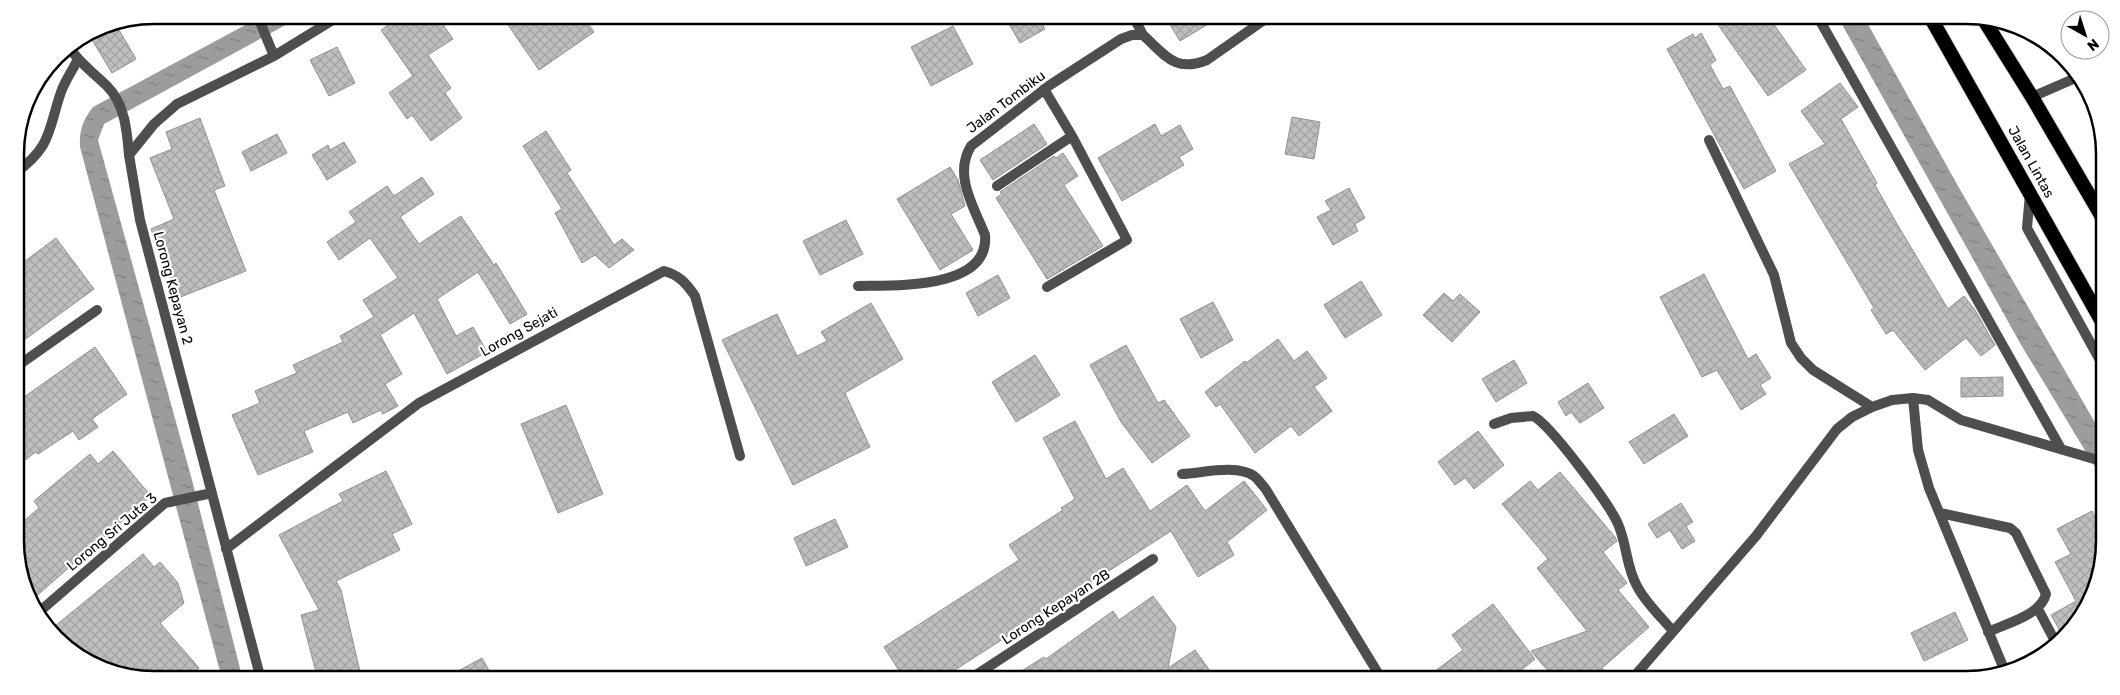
<svg xmlns="http://www.w3.org/2000/svg" width="2120" height="695" font-family="Rubik,sans-serif">
	<style>
		.water { fill: url(#water-ripples) }
		.building { fill: url(#building-cross-hatch); stroke: #929292 }
		.lines { fill: none; stroke-linecap: round; stroke-linejoin: round }
		.trunk-casing { stroke: #dbdbdb; stroke-width: 16 }
		.service { stroke: #4e4e4e; stroke-width: 10 }
		.minor { stroke: #4e4e4e; stroke-width: 10 }
		.trunk { stroke: #000; stroke-width: 14 }
		.labels { text-anchor: middle; dominant-baseline: central; stroke-width: 4.5; stroke-linejoin: round; paint-order: stroke }
		.street-label { font-size: 14px; fill: #000; stroke: #fff }
		.rim { fill: none; stroke: #000; stroke-width: 2.5 }
	</style>
	<defs>
		<pattern id="water-ripples" width="26" height="14" patternUnits="userSpaceOnUse" patternTransform="scale(1.25)"><rect width="26" height="14" fill="#9c9c9c"/><path d="M2 4q2-2 4 0t4 0M15 11q2-2 4 0t4 0" fill="none" stroke="#7d7d7d"/></pattern>
		<pattern id="building-cross-hatch" width="8" height="8" patternUnits="userSpaceOnUse" patternTransform="scale(1.25)"><rect width="8" height="8" fill="#bebebe"/><path d="M0 0l8 8M0 8l8-8" fill="none" stroke="#a2a2a2"/></pattern>
	</defs>
	<rect width="100%" height="100%" fill="#fff"/>
	<path class="water" d="M 264,15 L 304,15 L 104,124 L 98,140 L 192,480 L 242,676 L 221,675 L 80,147 C 79,130 83,120 93,107 Z
		M 1839,19 L 1865,19 L 1958,186 L 2101,433 L 2101,477 L 2020,343 Z"/>
	<path class="building" d="M 402,16 L 437,16 L 453,39 L 428,55 L 451,88 L 445,93 L 462,118 L 431,141 L 412,115 L 407,119 L 389,93 L 413,76 L 381,30 Z
		M 502,16 L 583,16 L 594,32 L 539,70 Z
		M 1005,17 L 1038,17 L 1045,29 L 1020,43 Z
		M 1166,18 L 1218,18 L 1180,41 Z
		M 1714,19 L 1770,19 L 1806,70 L 1768,96 Z
		M 115,23 L 136,59 L 112,73 L 88,33 L 101,25 Z
		M 953,26 L 973,64 L 931,86 L 911,47 Z
		M 1701,33 L 1716,60 L 1710,65 L 1723,89 L 1730,86 L 1776,171 L 1744,189 L 1667,49 L 1693,34 L 1695,38 Z
		M 337,47 L 355,83 L 329,96 L 310,60 Z
		M 1840,83 L 1858,107 L 1841,119 L 1877,183 L 1875,185 L 1897,224 L 1948,309 L 1964,296 L 1975,310 L 1995,345 L 1981,356 L 1966,338 L 1925,370 L 1893,330 L 1886,334 L 1871,310 L 1874,308 L 1789,164 L 1825,144 L 1801,111 Z
		M 1292,117 L 1320,122 L 1314,159 L 1285,154 Z
		M 200,118 L 225,186 L 214,190 L 246,271 L 178,298 L 151,229 L 174,219 L 150,158 L 172,149 L 166,132 Z
		M 1034,124 L 1047,144 L 993,180 L 980,160 Z
		M 1155,124 L 1161,136 L 1180,125 L 1193,149 L 1179,157 L 1184,165 L 1122,201 L 1098,158 Z
		M 546,131 L 571,170 L 567,173 L 614,245 L 622,239 L 634,250 L 609,268 L 595,255 L 582,263 L 555,213 L 562,209 L 523,146 Z
		M 277,134 L 287,153 L 251,171 L 242,152 Z
		M 344,142 L 356,162 L 327,180 L 312,155 L 328,145 L 330,150 Z
		M 1063,153 L 1078,176 L 1064,185 L 1103,246 L 1047,279 L 996,198 L 1002,194 L 1000,192 L 1054,156 L 1056,158 Z
		M 950,167 L 958,180 L 965,206 L 951,214 L 973,250 L 940,270 L 897,199 Z
		M 422,177 L 434,194 L 400,217 L 419,244 L 461,216 L 494,265 L 496,263 L 527,314 L 510,324 L 478,272 L 437,299 L 456,336 L 473,327 L 487,352 L 447,374 L 414,313 L 380,335 L 402,374 L 385,384 L 398,406 L 383,414 L 381,410 L 353,423 L 348,412 L 304,431 L 313,452 L 258,475 L 232,415 L 260,403 L 255,391 L 297,373 L 293,365 L 343,342 L 340,336 L 374,317 L 363,300 L 398,278 L 370,238 L 339,260 L 327,242 L 356,222 L 349,212 L 387,186 L 394,196 Z
		M 1349,188 L 1365,218 L 1355,224 L 1358,231 L 1333,245 L 1317,217 L 1331,210 L 1325,201 Z
		M 846,220 L 863,254 L 820,275 L 803,241 Z
		M 56,238 L 94,289 L 16,346 L 16,280 L 27,272 L 21,264 Z
		M 1704,274 L 1748,359 L 1756,354 L 1771,378 L 1760,385 L 1766,394 L 1741,410 L 1717,370 L 1702,377 L 1660,297 Z
		M 998,275 L 1010,298 L 978,316 L 966,293 Z
		M 1361,281 L 1382,315 L 1345,338 L 1324,305 Z
		M 1444,293 L 1453,301 L 1460,294 L 1480,312 L 1452,342 L 1423,315 Z
		M 1213,302 L 1233,340 L 1201,358 L 1180,319 Z
		M 871,303 L 903,359 L 845,393 L 870,447 L 793,485 L 722,340 L 777,314 L 797,356 L 827,341 L 821,332 Z
		M 1278,339 L 1294,361 L 1307,351 L 1327,378 L 1314,387 L 1332,411 L 1299,436 L 1291,426 L 1255,453 L 1220,404 L 1216,407 L 1205,392 L 1245,361 L 1246,363 Z
		M 1126,345 L 1158,403 L 1164,400 L 1190,436 L 1152,463 L 1121,422 L 1090,365 Z
		M 95,347 L 127,394 L 92,419 L 98,427 L 79,440 L 73,431 L 38,454 L 36,452 L 17,466 L 17,402 Z
		M 1035,355 L 1060,395 L 1016,422 L 992,382 Z
		M 1514,360 L 1527,383 L 1496,402 L 1482,379 Z
		M 2003,377 L 2003,396 L 1961,397 L 1961,378 Z
		M 1588,383 L 1604,408 L 1580,423 L 1571,412 L 1566,416 L 1558,402 Z
		M 566,405 L 603,494 L 558,513 L 521,424 Z
		M 1674,414 L 1688,436 L 1644,464 L 1629,442 Z
		M 1075,421 L 1106,479 L 1123,468 L 1150,511 L 1187,485 L 1205,511 L 1244,481 L 1267,510 L 1227,542 L 1234,555 L 1198,577 L 1171,531 L 944,677 L 903,677 L 884,647 L 1019,560 L 1009,545 L 1063,510 L 1061,508 L 1075,499 L 1043,438 Z
		M 1478,431 L 1504,465 L 1474,489 L 1465,478 L 1455,485 L 1438,462 Z
		M 113,451 L 151,496 L 33,599 L 18,568 L 17,527 L 39,508 L 34,501 L 90,454 L 98,464 Z
		M 386,471 L 412,524 L 392,534 L 400,550 L 336,581 L 341,590 L 361,676 L 317,676 L 301,615 L 319,610 L 279,535 L 343,501 L 339,494 Z
		M 1560,472 L 1615,537 L 1617,541 L 1603,552 L 1627,583 L 1618,590 L 1649,627 L 1602,668 L 1611,679 L 1555,679 L 1531,651 L 1587,631 L 1537,568 L 1548,559 L 1502,504 L 1530,481 L 1538,490 Z
		M 1681,503 L 1693,522 L 1686,526 L 1695,541 L 1682,549 L 1670,530 L 1657,538 L 1648,524 Z
		M 2092,511 L 2100,527 L 2100,578 L 2082,619 L 2064,638 L 2051,615 L 2076,601 L 2055,562 L 2071,554 L 2057,529 Z
		M 835,519 L 848,547 L 806,566 L 794,538 Z
		M 143,554 L 154,567 L 160,562 L 178,583 L 184,603 L 160,623 L 199,668 L 190,675 L 117,675 L 52,635 L 58,630 L 55,626 Z
		M 1153,596 L 1176,627 L 1168,668 L 1195,650 L 1215,678 L 1116,678 L 1111,670 L 1100,678 L 1012,677 L 1044,657 L 1046,659 L 1113,611 L 1119,620 Z
		M 1493,604 L 1535,659 L 1510,679 L 1426,678 L 1463,650 L 1452,635 Z
		M 1955,612 L 1968,640 L 1924,661 L 1911,633 Z
		M 482,658 L 492,676 L 449,676 Z"/>
	<g class="lines">
		<g class="trunk-casing">
			<path id="trunk" d="M 1932,20 L 2101,320
				M 1984,20 L 2032,97 L 2102,217"/>
		</g>
		<path class="service" d="M 69,47 C 79,63 93,72 107,86 C 125,104 127,131 129,155
			M 15,173 C 52,147 48,130 61,92 C 65,81 72,71 77,61
			M 1913,398 L 1918,450 L 1929,488 L 2004,669
			M 1940,513 L 2010,528 L 2016,533 L 2046,594 C 2041,615 2007,623 1988,632
			M 2038,609 L 2057,645"/>
		<path class="minor" d="M 257,15 L 274,56
			M 1134,18 L 1143,35
			M 1819,19 L 2060,447
			M 1044,89 L 1072,136 L 1127,240 L 1047,287
			M 2032,97 L 2078,77
			M 1709,140 L 1774,275 L 1791,343 L 1801,358 L 1813,370 L 1872,407
			M 997,186 L 1072,136
			M 2030,194 L 2027,228 L 2101,362
			M 858,286 C 894,285 990,290 985,235 C 974,207 953,175 971,146 L 1050,85 L 1121,39 L 1132,35 L 1143,35 C 1165,55 1175,73 1207,60 L 1267,18
			M 16,367 L 97,310
			M 1494,424 L 1511,418 L 1533,416 C 1550,424 1610,505 1618,524 C 1627,544 1626,567 1637,586 C 1645,602 1661,617 1673,631
			M 1182,474 C 1203,473 1236,464 1254,476 C 1258,479 1262,485 1265,488 L 1381,678
			M 226,549 L 419,403 L 664,271 C 679,275 686,283 695,296 L 740,456
			M 39,612 L 165,503 L 212,493
			M 260,676 L 140,220 L 129,155 L 154,124 L 177,104 L 274,56 L 341,15
			M 973,677 L 1153,559
			M 1632,679 L 1756,536 L 1837,429 L 1852,417 L 1872,407 L 1892,400 L 1913,398 L 1928,400 L 1961,420 L 2101,461"/>
		<use href="#trunk" class="trunk"/>
	</g>
	<g class="labels">
		<g class="street-label">
			<text transform="translate(1006 102) rotate(-37)">Jalan Tombiku</text>
			<text transform="translate(2031 162) rotate(61)">Jalan Lintas</text>
			<text transform="translate(173 288) rotate(75)">Lorong Kepayan 2</text>
			<text transform="translate(519 332) rotate(-29)">Lorong Sejati</text>
			<text transform="translate(112 532) rotate(-40)">Lorong Sri Juta 3</text>
			<text transform="translate(1056 607) rotate(-33)">Lorong Kepayan 2B</text>
		</g>
	</g>
	<path d="M0 0H2120V695H0ZM154 24H1966A130 130 0 0 1 2096 154V541A130 130 0 0 1 1966 671H154A130 130 0 0 1 24 541V154A130 130 0 0 1 154 24Z" fill="#fff" fill-rule="evenodd"/>
	<path class="rim" d="M154 24H1966A130 130 0 0 1 2096 154V541A130 130 0 0 1 1966 671H154A130 130 0 0 1 24 541V154A130 130 0 0 1 154 24Z"/>
	<g transform="translate(2085 35) rotate(141)"><circle r="24" fill="#ffffff" stroke="#999999"/>
	<path d="M0-4L9 19L0 12L-9 19Z" fill="#000000"/>
	<text y="-8" font-size="14" font-weight="bold" text-anchor="middle" fill="#000000">N</text>
	</g>
</svg>
